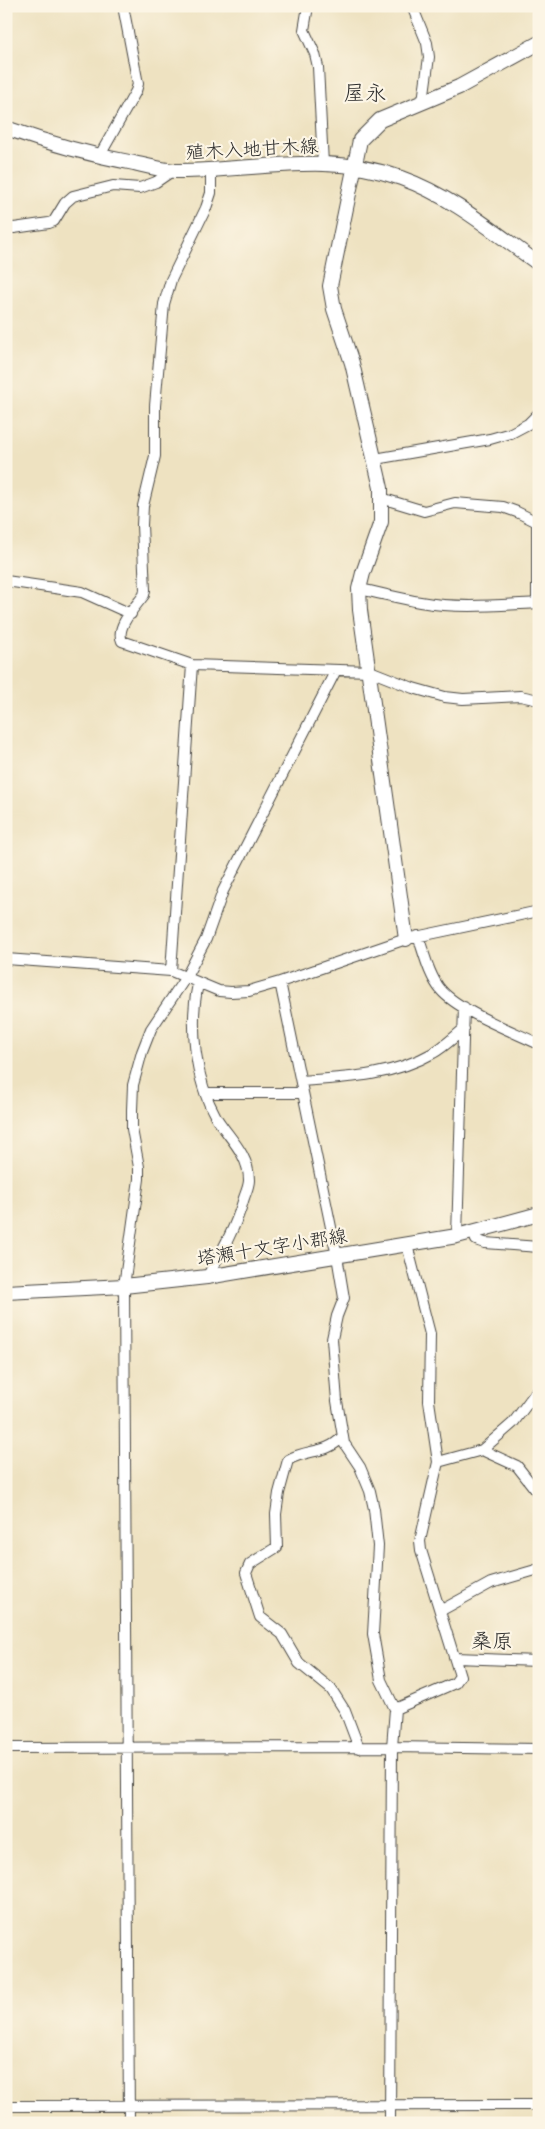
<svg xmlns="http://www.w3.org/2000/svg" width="545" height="2129" font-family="Sriracha,'Klee One',sans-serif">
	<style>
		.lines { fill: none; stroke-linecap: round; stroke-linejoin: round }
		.street-casing { stroke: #484642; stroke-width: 12 }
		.secondary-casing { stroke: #484642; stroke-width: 16 }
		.street { stroke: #fff; stroke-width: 10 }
		.secondary { stroke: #fff; stroke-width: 14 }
		.labels { text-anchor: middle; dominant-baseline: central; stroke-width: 4.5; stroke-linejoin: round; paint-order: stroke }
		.street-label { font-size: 19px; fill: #2b2b2b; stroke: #fcf5e5 }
		.quarter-label { font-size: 21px; fill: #2b2b2b; stroke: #fcf5e5 }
	</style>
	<rect width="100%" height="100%" fill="#fcf5e5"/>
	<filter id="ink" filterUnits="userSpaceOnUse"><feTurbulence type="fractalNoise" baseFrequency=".02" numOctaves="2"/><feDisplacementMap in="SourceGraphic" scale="10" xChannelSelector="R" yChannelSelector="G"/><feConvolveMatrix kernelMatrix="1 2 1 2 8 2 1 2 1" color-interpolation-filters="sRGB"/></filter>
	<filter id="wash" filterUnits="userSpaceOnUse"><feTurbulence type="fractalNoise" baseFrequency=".0096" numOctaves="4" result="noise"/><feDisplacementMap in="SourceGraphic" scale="20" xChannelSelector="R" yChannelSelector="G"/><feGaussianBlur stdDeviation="1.12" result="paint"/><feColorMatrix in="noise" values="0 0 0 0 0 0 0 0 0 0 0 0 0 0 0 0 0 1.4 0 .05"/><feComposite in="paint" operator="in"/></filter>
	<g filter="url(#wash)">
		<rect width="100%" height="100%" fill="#eee2c1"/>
	</g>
	<g filter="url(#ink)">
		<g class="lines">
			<g class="street-casing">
				<path id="street" d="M 308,6 L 304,30 L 315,54 L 318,67 L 323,164
					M 412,6 L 427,43 L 429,57 L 423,101
					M 99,157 L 136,91 L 138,84 L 123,6
					M 211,170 L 211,193 L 206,208 L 171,280 L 164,304 L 155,406 L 155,456 L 143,506 L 142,525 L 145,590 L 144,595 C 136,606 115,627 122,641 L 192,665 L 370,671 L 413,688 L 445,697 L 463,699 L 520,696 L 539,700
					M 6,227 L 14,228 L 49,223 L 54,221 L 65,203 L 73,196 L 113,186 L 140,188 L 156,182 L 172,171
					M 375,459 L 490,439 L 511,433 L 528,424 L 539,413
					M 381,498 L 424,511 L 455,503 L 503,507 L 517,512 L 539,523
					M 6,581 L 82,592 L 131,614
					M 359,589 C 379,593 399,598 420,602 C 459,609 499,605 539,603
					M 537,603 L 537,523
					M 418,936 C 424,953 429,976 441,990 C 459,1011 512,1031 539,1044
					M 6,959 L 171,971 L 219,991 L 231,992 L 249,991 L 280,982 L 406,939 L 539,911
					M 171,971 L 192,665
					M 280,982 L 337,1256 L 344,1298 L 337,1316 L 332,1339 L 337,1401 L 344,1443 L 360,1467 L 370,1491 L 374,1509 L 378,1546 L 373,1634 L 381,1680 L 395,1709 L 392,1747 L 390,2123
					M 198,984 C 189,1025 195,1080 216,1117 C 228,1137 249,1154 249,1180 C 249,1186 246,1192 244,1198 C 236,1227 222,1251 207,1277
					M 301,1081 C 346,1078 393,1076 433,1053 C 444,1047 454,1037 464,1029
					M 205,1093 L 303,1093
					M 473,1231 L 476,1240 L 485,1243 L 539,1247
					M 457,1236 L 464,1007
					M 342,1437 C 326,1455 308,1448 288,1460 L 279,1493 L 276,1514 L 277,1547 L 250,1564 L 246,1573 L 260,1617 L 282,1634 L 299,1663 L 331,1689 L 345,1711 L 359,1748
					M 482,1450 L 517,1466 L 539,1494
					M 438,1462 L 482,1450 L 513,1423 L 539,1388
					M 440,1611 L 491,1583 L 539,1569
					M 456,1658 L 539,1661
					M 395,1709 L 455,1683 L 460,1676 L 421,1550 L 420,1541 L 438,1462 L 429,1401 L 430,1334 L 407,1245
					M 6,1748 L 392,1747 L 539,1749
					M 6,2106 L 539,2105
					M 129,2123 L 124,1286 L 139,1179 L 139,1167 L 132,1129 L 132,1110 L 133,1085 L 142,1052 L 151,1029 L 186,977 L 206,939 L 223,891 L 336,670"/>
			</g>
			<g class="secondary-casing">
				<path id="secondary" d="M 6,128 C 48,143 90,155 134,163 C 147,166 162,170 175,171 C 252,172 325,150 401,178 C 452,196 495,233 539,264
					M 406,939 L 360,610 L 359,589 L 363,573 L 381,522 L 381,488 L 352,363 L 334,309 L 330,286 L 360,140 L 380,120 L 459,87 L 539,43
					M 6,1292 L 124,1286 L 207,1277 L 457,1236 L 539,1214"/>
			</g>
			<use href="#street" class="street"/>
			<use href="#secondary" class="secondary"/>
		</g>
	</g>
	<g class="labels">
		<g class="street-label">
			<text transform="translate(252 149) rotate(-3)">殖木入地甘木線</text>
			<text transform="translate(272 1247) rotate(-9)">塔瀬十文字小郡線</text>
		</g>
		<g class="quarter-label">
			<text x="365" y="93">屋永</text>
			<text x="492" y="1641">桑原</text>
		</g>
	</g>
	<rect width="545" height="2129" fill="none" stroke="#fcf5e5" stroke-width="25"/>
</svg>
